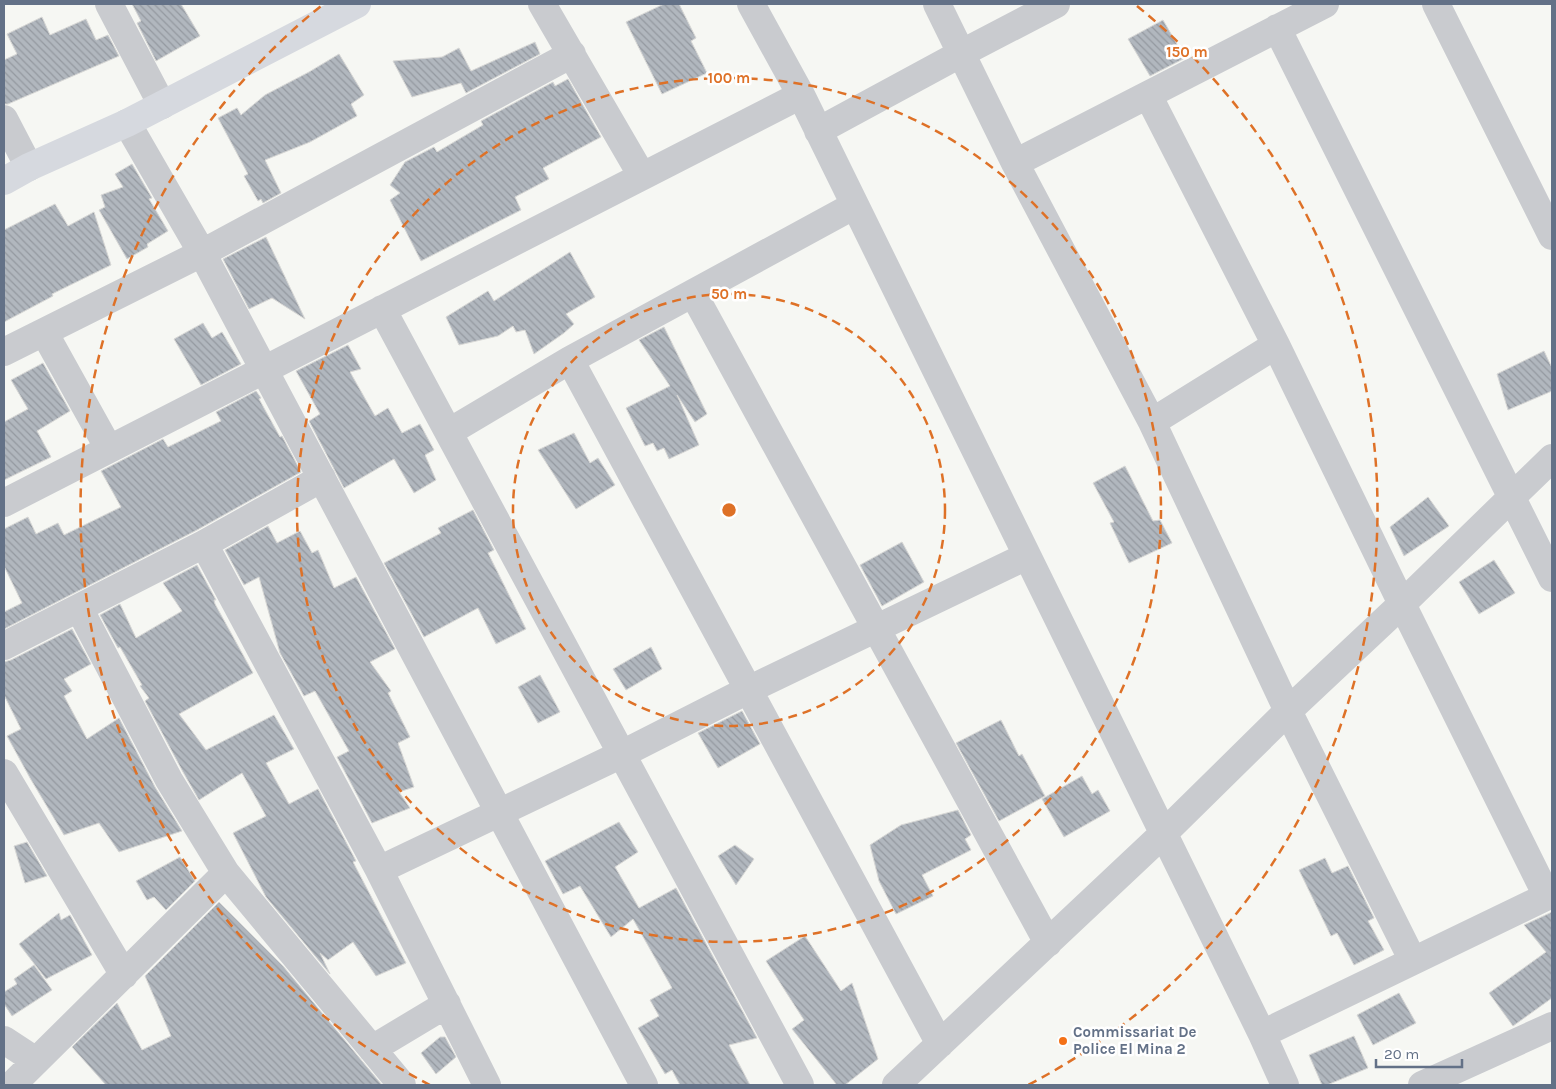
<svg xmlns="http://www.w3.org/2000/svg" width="1556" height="1089" font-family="Karla,sans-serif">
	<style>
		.building { fill: url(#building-back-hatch); stroke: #d8d8d6 }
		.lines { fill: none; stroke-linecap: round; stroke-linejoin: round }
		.street { stroke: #c9cbcf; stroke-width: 28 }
		.secondary { stroke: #d6d9df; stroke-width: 28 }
		.ring { fill: none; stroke: #de7127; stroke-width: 2.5; stroke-dasharray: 9 6 }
		.poi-dot { fill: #f47116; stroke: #fff; stroke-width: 2 }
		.labels { text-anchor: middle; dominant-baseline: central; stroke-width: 5; stroke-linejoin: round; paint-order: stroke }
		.poi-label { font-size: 15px; font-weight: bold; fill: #637187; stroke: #fff; text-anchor: start }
		.centre { fill: #de7127; stroke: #fff; stroke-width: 2.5 }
		.ring-label { font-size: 15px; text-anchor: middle; font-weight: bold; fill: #de7127; stroke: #fff; stroke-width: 5; stroke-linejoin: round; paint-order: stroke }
	</style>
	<defs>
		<pattern id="building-back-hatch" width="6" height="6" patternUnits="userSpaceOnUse" patternTransform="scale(1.25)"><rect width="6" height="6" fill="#b1b7be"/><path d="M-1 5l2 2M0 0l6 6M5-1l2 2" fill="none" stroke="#9499a0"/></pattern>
	</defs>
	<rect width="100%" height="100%" fill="#f6f7f3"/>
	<path class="building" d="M 132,4 L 181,4 L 200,36 L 156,61 L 137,23 L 141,21 Z
		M 664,4 L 679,4 L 696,38 L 691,41 L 707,73 L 662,94 L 626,22 Z
		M 42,17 L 50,35 L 86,19 L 96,40 L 108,35 L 119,56 L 8,104 L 4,104 L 4,60 L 17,54 L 7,34 Z
		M 1163,20 L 1185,58 L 1150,76 L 1128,39 Z
		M 535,42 L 540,54 L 466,93 L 461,83 L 412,97 L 393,61 L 442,57 L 459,48 L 471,71 Z
		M 339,54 L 364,95 L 351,104 L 357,116 L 310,142 L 265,160 L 281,193 L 263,203 L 261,199 L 258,201 L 244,176 L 248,174 L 218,118 L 237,108 L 241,115 L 265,95 L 309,72 Z
		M 568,79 L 601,137 L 543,168 L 549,179 L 515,197 L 521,210 L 421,261 L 390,200 L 400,193 L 390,185 L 405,162 L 434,147 L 437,152 L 483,125 L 481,121 L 553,82 L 555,86 Z
		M 132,164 L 152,198 L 149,199 L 168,231 L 147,244 L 148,247 L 127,259 L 99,210 L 105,207 L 101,195 L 123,187 L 115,174 Z
		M 55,204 L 68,226 L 94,212 L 111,265 L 52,294 L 53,296 L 4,322 L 4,230 Z
		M 266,237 L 305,319 L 272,298 L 249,309 L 223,259 Z
		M 570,252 L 595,297 L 566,314 L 574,324 L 564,333 L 534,354 L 525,330 L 516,332 L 513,326 L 498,336 L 459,345 L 446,317 L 488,291 L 494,301 Z
		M 203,323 L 212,338 L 222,332 L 241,364 L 201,385 L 174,339 Z
		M 664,327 L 707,414 L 695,422 L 677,395 L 699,445 L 669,459 L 664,448 L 657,451 L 653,443 L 645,446 L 626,408 L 670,386 L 639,340 Z
		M 348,345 L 361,369 L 350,372 L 375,416 L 388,408 L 402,433 L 420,424 L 434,450 L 425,455 L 436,480 L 414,493 L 394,459 L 344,488 L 309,421 L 320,414 L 296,371 Z
		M 1544,351 L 1552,368 L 1552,391 L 1508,410 L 1497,374 Z
		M 43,363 L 70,411 L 37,431 L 51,457 L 4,480 L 4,422 L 28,409 L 11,380 Z
		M 256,391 L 261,398 L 259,399 L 280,437 L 282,436 L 301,472 L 197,530 L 4,629 L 4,612 L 22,603 L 4,566 L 4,529 L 28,517 L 36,534 L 58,523 L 64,535 L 121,507 L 101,471 L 163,439 L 168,447 L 221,421 L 216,412 Z
		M 574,433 L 590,463 L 598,458 L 615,485 L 576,509 L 538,450 Z
		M 1125,466 L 1153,521 L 1160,520 L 1172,543 L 1129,563 L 1110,523 L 1114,522 L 1093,483 Z
		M 1428,497 L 1449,526 L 1404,556 L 1390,527 Z
		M 473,510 L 494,550 L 488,553 L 526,629 L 496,644 L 478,608 L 424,637 L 384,563 L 441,533 L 438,528 Z
		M 268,526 L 277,543 L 300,531 L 312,553 L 318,550 L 334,588 L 356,577 L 395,649 L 370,662 L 391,691 L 388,693 L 410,737 L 398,743 L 414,787 L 399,792 L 410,808 L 372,823 L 337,757 L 349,751 L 315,691 L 304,696 L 280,653 L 259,577 L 244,585 L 225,550 Z
		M 902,542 L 924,582 L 882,606 L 860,565 Z
		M 1494,560 L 1515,593 L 1479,614 L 1459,582 Z
		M 197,565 L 216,600 L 214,600 L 215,604 L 253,673 L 179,714 L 206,750 L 274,715 L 294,749 L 266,763 L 289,804 L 318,789 L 356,861 L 353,862 L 406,963 L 376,976 L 353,942 L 328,960 L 320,953 L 330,974 L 266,897 L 233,833 L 266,816 L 242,773 L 199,800 L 183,772 L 145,701 L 149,698 L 140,686 L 142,685 L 120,647 L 118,648 L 100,615 L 120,604 L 136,638 L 182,611 L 163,583 Z
		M 72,629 L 91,664 L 64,679 L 72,691 L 64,696 L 87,739 L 119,718 L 155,787 L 182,831 L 119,852 L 99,823 L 64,835 L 30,778 L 7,736 L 21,729 L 4,695 L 4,662 L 11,660 Z
		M 651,647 L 662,669 L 626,690 L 613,669 Z
		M 540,675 L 560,712 L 538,723 L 518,687 Z
		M 742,711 L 760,744 L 718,768 L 698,733 Z
		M 1001,720 L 1019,756 L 1022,754 L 1045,796 L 999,821 L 956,743 Z
		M 1082,776 L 1092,794 L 1098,790 L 1110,811 L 1064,837 L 1042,799 Z
		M 958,810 L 971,835 L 965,839 L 971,850 L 922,875 L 933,896 L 896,914 L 879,881 L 870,845 L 901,825 Z
		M 619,822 L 638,852 L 615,867 L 639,908 L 676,888 L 757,1038 L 729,1045 L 750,1085 L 680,1085 L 672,1070 L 665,1074 L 638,1028 L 659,1016 L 650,1000 L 672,988 L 633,919 L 611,937 L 580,886 L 563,894 L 545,861 Z
		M 27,842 L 47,876 L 25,883 L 14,846 Z
		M 735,845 L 754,859 L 736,885 L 718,856 Z
		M 180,857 L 195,881 L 166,910 L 154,897 L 147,900 L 136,881 Z
		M 1325,858 L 1332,873 L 1348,866 L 1374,918 L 1368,921 L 1384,950 L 1354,965 L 1337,933 L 1331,936 L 1299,870 Z
		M 219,902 L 283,966 L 382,1085 L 106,1085 L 72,1047 L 117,1003 L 142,1050 L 171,1036 L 145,976 Z
		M 1552,912 L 1552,998 L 1513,1026 L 1489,993 L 1546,952 L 1524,925 Z
		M 59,913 L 61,920 L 70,915 L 92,955 L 46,979 L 19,944 Z
		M 805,936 L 841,991 L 852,983 L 878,1059 L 845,1085 L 837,1085 L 792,1029 L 804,1020 L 766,961 Z
		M 34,965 L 52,990 L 12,1016 L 4,1004 L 4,992 L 17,984 L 14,979 Z
		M 1399,993 L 1416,1023 L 1373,1045 L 1357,1015 Z
		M 1354,1036 L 1368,1068 L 1327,1085 L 1322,1085 L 1309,1055 Z
		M 440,1037 L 445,1037 L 456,1057 L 436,1074 L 421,1053 Z"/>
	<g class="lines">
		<path class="street" d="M 109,4 L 162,105
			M 542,4 L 642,176
			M 751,4 L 801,95 L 1262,1034 L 1285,1085
			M 937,4 L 1015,163 L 1152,422 L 1288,711 L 1413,961
			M 1436,4 L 1552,236
			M 1277,28 L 1552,578
			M 1148,95 L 1276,345 L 1402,604 L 1547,896
			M 4,119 L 29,167
			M 127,123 L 202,253 L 644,1085
			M 818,131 L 962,53 L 1056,4
			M 1015,163 L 1325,4
			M 693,293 L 1048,943
			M 382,309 L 800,1085
			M 44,332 L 109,449
			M 4,352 L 202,253 L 572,54
			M 570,360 L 940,1044
			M 1152,422 L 1276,345
			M 449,432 L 570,360 L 855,205
			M 4,503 L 801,95
			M 204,544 L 379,870 L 487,1085
			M 79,608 L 169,780 L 226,873 L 402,1085
			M 4,646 L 204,544 L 322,478
			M 4,773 L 124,975
			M 379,870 L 622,754 L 748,690 L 1027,556
			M 1262,1034 L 1552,894
			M 4,1040 L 36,1061
			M 372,1049 L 447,1004
			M 12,1085 L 226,873
			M 896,1085 L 1163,834 L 1288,711 L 1402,604 L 1552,458
			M 1422,1085 L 1552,1026"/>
		<path class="secondary" d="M 4,181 L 29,167 L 127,123 L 357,4"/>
	</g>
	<g class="ring">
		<circle cx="729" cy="510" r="216"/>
		<circle cx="729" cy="510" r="432"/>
		<path d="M430 1085A648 648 0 0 1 321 6M1137 6A648 648 0 0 1 1028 1085"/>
	</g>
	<circle class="poi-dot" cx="1063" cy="1041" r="5"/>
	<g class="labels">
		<g class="poi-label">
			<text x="1073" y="1032">Commissariat De<tspan x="1073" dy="17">Police El Mina 2</tspan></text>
		</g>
	</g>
	<circle cx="729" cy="510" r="8" class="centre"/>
	<g class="ring-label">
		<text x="1187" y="57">150 m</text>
		<text x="729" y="83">100 m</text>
		<text x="729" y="299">50 m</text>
	</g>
	<rect width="1556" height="1089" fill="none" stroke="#637187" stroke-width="10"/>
	<path d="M1376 1059v8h86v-8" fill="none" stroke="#637187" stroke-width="2.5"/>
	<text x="1384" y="1059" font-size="15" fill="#637187" stroke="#ffffff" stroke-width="4" paint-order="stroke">20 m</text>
</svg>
